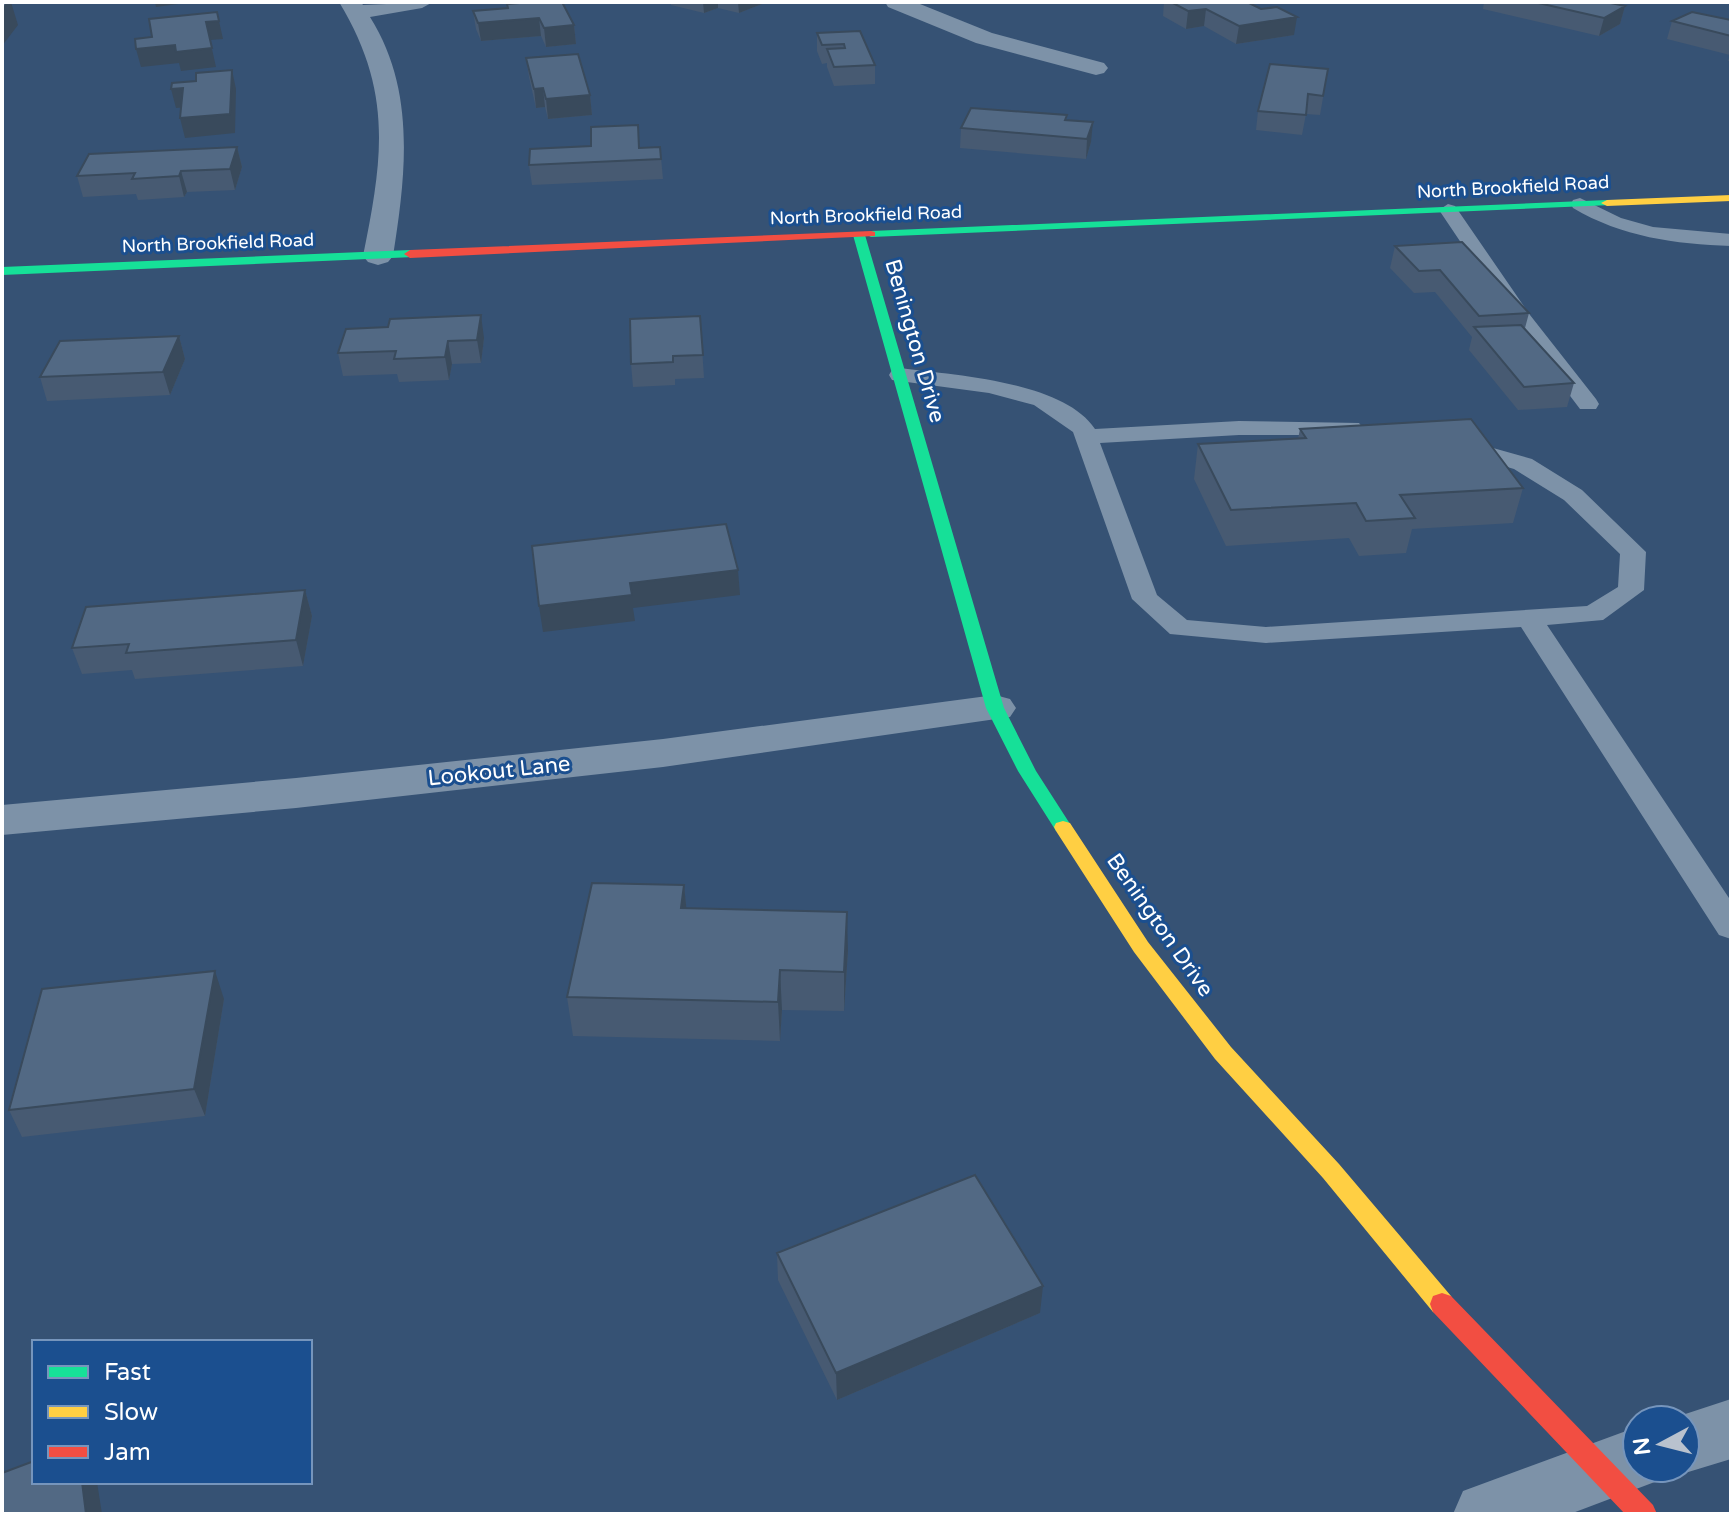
<svg xmlns="http://www.w3.org/2000/svg" width="1733" height="1516" font-family="'Varela Round',sans-serif">
	<style>
		.lines { fill: none; stroke-linecap: round; stroke-linejoin: round }
		.lane { fill: #7d92a8; fill-rule: evenodd }
		.street { fill: #7d92a8; fill-rule: evenodd }
		.fast { fill: #16e098; fill-rule: evenodd }
		.slow { fill: #ffcf43; fill-rule: evenodd }
		.jam { fill: #f24e42; fill-rule: evenodd }
		.wall { fill: #475a72 }
		.shaded-wall { fill: #394a5c }
		.building { fill: #526984; stroke: #394a5c; stroke-width: 2 }
		.labels { text-anchor: middle; dominant-baseline: central; stroke-width: 6; stroke-linejoin: round; paint-order: stroke }
		.far-street-label { font-size: 18px; fill: #fff; stroke: #1b4f8f }
		.street-label { font-size: 22px; fill: #fff; stroke: #1b4f8f }
	</style>
	<rect width="100%" height="100%" fill="#365274"/>
	<g class="lines">
		<path class="lane" d="M 1580,198 L 1621,218 L 1653,227 L 1731,234 L 1731,246 C 1675,244 1622,237 1573,208 L 1571,204 L 1573,200 Z
			M 1448,204 L 1455,206 L 1530,315 L 1596,399 L 1599,404 L 1596,409 L 1580,409 L 1515,323 L 1439,210 Z
			M 900,368 C 953,375 1063,381 1095,429 L 1239,421 L 1359,423 L 1363,428 L 1359,433 L 1351,435 L 1239,435 L 1100,443 L 1157,595 L 1187,620 L 1266,627 L 1587,606 L 1618,587 L 1620,554 L 1564,500 L 1514,469 L 1453,451 L 1449,446 L 1453,441 L 1461,439 L 1532,459 L 1582,490 L 1646,552 L 1644,590 L 1603,620 L 1547,625 L 1731,901 L 1731,939 L 1719,935 L 1521,627 L 1266,643 L 1170,634 L 1132,599 L 1073,432 L 1034,405 L 989,393 L 892,380 L 889,375 L 892,370 Z"/>
		<path class="street" d="M 339,2 L 361,2 L 363,5 L 433,2 L 422,8 L 370,17 C 416,90 406,174 393,256 L 388,262 L 378,265 L 368,262 L 363,256 C 383,158 393,91 339,2 Z
			M 885,2 L 915,2 L 992,33 L 1104,63 L 1108,68 L 1104,73 L 1096,75 L 976,43 L 888,7 Z
			M 995,695 L 1010,699 L 1016,708 L 1010,717 L 663,767 L 296,808 L 2,835 L 2,805 L 296,778 L 663,739 Z
			M 1731,1399 L 1731,1459 L 1685,1473 L 1672,1468 L 1685,1468 L 1685,1420 L 1667,1420 Z
			M 1637,1427 L 1637,1468 L 1665,1468 L 1660,1480 L 1570,1514 L 1453,1514 L 1463,1491 Z"/>
		<path class="fast" d="M 1607,200 L 1611,201 L 1611,205 L 871,237 L 865,234 L 871,231 Z
			M 859,232 L 865,235 L 1004,708 L 1036,771 L 1072,827 L 1070,831 L 1056,831 L 1018,771 L 986,708 L 853,235 Z
			M 410,250 L 414,251 L 414,257 L 2,275 L 2,267 Z"/>
		<path class="slow" d="M 1731,195 L 1731,201 L 1607,206 L 1601,203 L 1607,200 Z
			M 1063,821 L 1070,823 L 1148,942 L 1231,1047 L 1339,1164 L 1451,1296 L 1454,1304 L 1451,1312 L 1442,1315 L 1433,1312 L 1323,1178 L 1215,1059 L 1134,952 L 1056,831 L 1054,827 L 1056,823 Z"/>
		<path class="jam" d="M 871,231 L 875,232 L 875,236 L 410,258 L 404,254 L 410,250 Z
			M 1442,1293 L 1451,1296 L 1653,1505 L 1657,1514 L 1625,1514 L 1433,1312 L 1430,1304 L 1433,1296 Z"/>
	</g>
	<path class="wall" d="M 671,2 L 767,2 L 739,13 L 718,8 L 704,13 L 671,5 Z
		M 1164,2 L 1247,2 L 1294,35 L 1236,44 L 1204,26 L 1186,29 L 1163,16 Z
		M 1484,2 L 1606,2 L 1625,6 L 1620,24 L 1599,36 L 1483,9 Z
		M 507,8 L 574,25 L 576,44 L 546,47 L 541,36 L 481,41 L 476,29 L 473,11 Z
		M 1731,20 L 1731,61 L 1728,61 L 1730,55 L 1667,39 L 1672,21 Z
		M 860,31 L 875,65 L 875,84 L 834,86 L 827,67 L 827,63 L 822,64 L 817,51 L 817,33 Z
		M 526,58 L 590,95 L 592,115 L 548,119 L 545,107 L 536,108 L 529,77 Z
		M 1328,69 L 1320,115 L 1306,114 L 1302,135 L 1256,130 L 1258,111 Z
		M 1067,115 L 1066,120 L 1091,142 L 1086,159 L 960,148 L 961,128 Z
		M 591,146 L 640,148 L 660,147 L 663,179 L 532,185 L 529,165 Z
		M 237,147 L 242,167 L 235,190 L 187,192 L 184,197 L 138,200 L 136,194 L 83,197 L 77,176 Z
		M 1395,246 L 1529,313 L 1525,328 L 1574,383 L 1567,407 L 1518,410 L 1469,350 L 1472,337 L 1435,292 L 1414,293 L 1390,268 Z
		M 700,316 L 704,378 L 675,379 L 675,385 L 633,387 L 631,364 Z
		M 179,336 L 185,359 L 170,395 L 47,401 L 40,377 Z
		M 484,338 L 481,363 L 452,364 L 449,380 L 399,382 L 397,374 L 343,376 L 338,353 Z
		M 1300,429 L 1523,488 L 1513,523 L 1412,529 L 1406,553 L 1359,556 L 1349,538 L 1226,546 L 1194,479 L 1198,444 L 1298,439 Z
		M 305,590 L 312,616 L 303,666 L 135,679 L 132,670 L 82,674 L 72,648 Z
		M 684,885 L 686,908 L 848,951 L 844,1011 L 782,1010 L 780,1041 L 573,1036 L 567,997 Z
		M 224,999 L 205,1116 L 22,1137 L 9,1110 Z
		M 777,1253 L 1040,1313 L 837,1400 L 778,1280 Z"/>
	<path class="shaded-wall" d="M 2,2 L 11,2 L 18,25 L 2,46 Z
		M 155,2 L 193,2 L 156,7 Z
		M 703,2 L 718,2 L 718,8 L 704,13 Z
		M 738,2 L 767,2 L 739,13 Z
		M 1625,6 L 1620,24 L 1599,36 L 1604,18 Z
		M 1206,9 L 1204,26 L 1186,29 L 1188,11 Z
		M 1297,17 L 1294,35 L 1236,44 L 1239,26 Z
		M 539,18 L 541,36 L 481,41 L 478,23 Z
		M 219,21 L 223,39 L 210,40 L 216,67 L 181,71 L 179,63 L 141,67 L 136,49 L 206,22 Z
		M 574,25 L 576,44 L 546,47 L 544,28 Z
		M 232,70 L 236,89 L 235,133 L 185,138 L 180,118 Z
		M 183,88 L 188,107 L 176,108 L 171,89 Z
		M 543,88 L 545,107 L 536,108 L 534,89 Z
		M 590,95 L 592,115 L 548,119 L 546,99 Z
		M 1093,122 L 1091,142 L 1086,159 L 1087,139 Z
		M 237,147 L 242,167 L 235,190 L 230,169 Z
		M 181,171 L 187,192 L 184,197 L 179,176 Z
		M 481,315 L 484,338 L 481,363 L 477,340 Z
		M 179,336 L 185,359 L 170,395 L 163,372 Z
		M 448,341 L 452,364 L 449,380 L 445,357 Z
		M 738,570 L 740,595 L 633,608 L 635,621 L 543,632 L 539,606 L 630,583 Z
		M 305,590 L 312,616 L 303,666 L 296,640 Z
		M 684,885 L 688,924 L 681,908 Z
		M 847,912 L 848,951 L 844,1011 L 844,972 Z
		M 780,970 L 782,1010 L 780,1041 L 778,1002 Z
		M 215,971 L 224,999 L 205,1116 L 194,1089 Z
		M 1043,1286 L 1040,1313 L 837,1400 L 836,1373 Z
		M 82,1482 L 97,1482 L 102,1514 L 86,1514 Z"/>
	<path class="building" d="M 2,2 L 8,2 L 2,10 Z
		M 531,2 L 562,2 L 574,25 L 544,28 L 539,18 L 478,23 L 473,11 L 508,8 L 507,4 Z
		M 1171,2 L 1247,2 L 1261,9 L 1277,7 L 1297,17 L 1239,26 L 1206,9 L 1188,11 Z
		M 1534,2 L 1606,2 L 1625,6 L 1604,18 Z
		M 217,12 L 219,21 L 206,22 L 212,48 L 176,52 L 175,45 L 136,49 L 135,39 L 152,37 L 149,19 Z
		M 1692,12 L 1731,20 L 1731,36 L 1672,21 Z
		M 860,31 L 875,65 L 834,67 L 827,49 L 845,48 L 844,44 L 822,45 L 817,33 Z
		M 578,54 L 590,95 L 546,99 L 543,88 L 534,89 L 526,58 Z
		M 1270,64 L 1328,69 L 1323,96 L 1308,94 L 1306,115 L 1258,111 Z
		M 232,70 L 230,114 L 180,118 L 183,88 L 171,89 L 172,83 L 196,81 L 196,73 Z
		M 971,108 L 1067,115 L 1065,120 L 1093,122 L 1087,139 L 961,128 Z
		M 638,125 L 639,148 L 660,147 L 661,159 L 529,165 L 530,149 L 591,146 L 591,127 Z
		M 237,147 L 230,169 L 181,171 L 179,176 L 132,179 L 135,173 L 77,176 L 89,154 Z
		M 1462,242 L 1529,313 L 1479,316 L 1440,270 L 1419,271 L 1395,246 Z
		M 481,315 L 477,340 L 448,341 L 445,357 L 394,359 L 396,351 L 338,353 L 346,329 L 388,327 L 390,319 Z
		M 700,316 L 703,355 L 673,356 L 673,362 L 631,364 L 630,319 Z
		M 1521,325 L 1574,383 L 1524,387 L 1474,327 Z
		M 179,336 L 163,372 L 40,377 L 60,341 Z
		M 1471,419 L 1523,488 L 1400,495 L 1415,518 L 1366,521 L 1356,503 L 1231,510 L 1198,444 L 1306,438 L 1300,429 Z
		M 726,524 L 738,570 L 630,583 L 632,595 L 539,606 L 532,546 Z
		M 305,590 L 296,640 L 126,653 L 129,644 L 72,648 L 86,607 Z
		M 592,883 L 684,885 L 681,908 L 847,912 L 844,972 L 780,970 L 778,1002 L 567,997 Z
		M 215,971 L 194,1089 L 9,1110 L 42,989 Z
		M 975,1175 L 1043,1286 L 836,1373 L 777,1253 Z
		M 34,1461 L 34,1482 L 82,1482 L 86,1514 L 2,1514 L 2,1473 Z"/>
	<g class="labels">
		<g class="far-street-label">
			<text transform="translate(1513 187) rotate(-3)">North Brookfield Road</text>
			<text transform="translate(866 215) rotate(-2)">North Brookfield Road</text>
			<text transform="translate(218 243) rotate(-2)">North Brookfield Road</text>
		</g>
		<g class="street-label">
			<text transform="translate(915 341) rotate(74)">Benington Drive</text>
			<text transform="translate(499 771) rotate(-6)">Lookout Lane</text>
			<text transform="translate(1160 925) rotate(55)">Benington Drive</text>
		</g>
	</g>
	<rect width="1733" height="1516" fill="none" stroke="#ffffff" stroke-width="8"/>
	<rect x="32" y="1340" width="280" height="144" fill="#1b4f8f" stroke="#7695bc" stroke-width="2"/>
	<rect x="48" y="1366" width="40" height="12" fill="#16e098" stroke="#7695bc" stroke-width="2"/>
	<text x="104" y="1380" font-size="24" fill="#ffffff">Fast</text>
	<rect x="48" y="1406" width="40" height="12" fill="#ffcf43" stroke="#7695bc" stroke-width="2"/>
	<text x="104" y="1420" font-size="24" fill="#ffffff">Slow</text>
	<rect x="48" y="1446" width="40" height="12" fill="#f24e42" stroke="#7695bc" stroke-width="2"/>
	<text x="104" y="1460" font-size="24" fill="#ffffff">Jam</text>
	<g transform="translate(1661 1444) rotate(263)"><circle r="38" fill="#1b4f8f" stroke="#7695bc" stroke-width="2"/>
	<path d="M0-6L14 30L0 20L-14 30Z" fill="#b9c2ce"/>
	<text y="-12" font-size="22" font-weight="bold" text-anchor="middle" fill="#ffffff">N</text>
	</g>
</svg>
